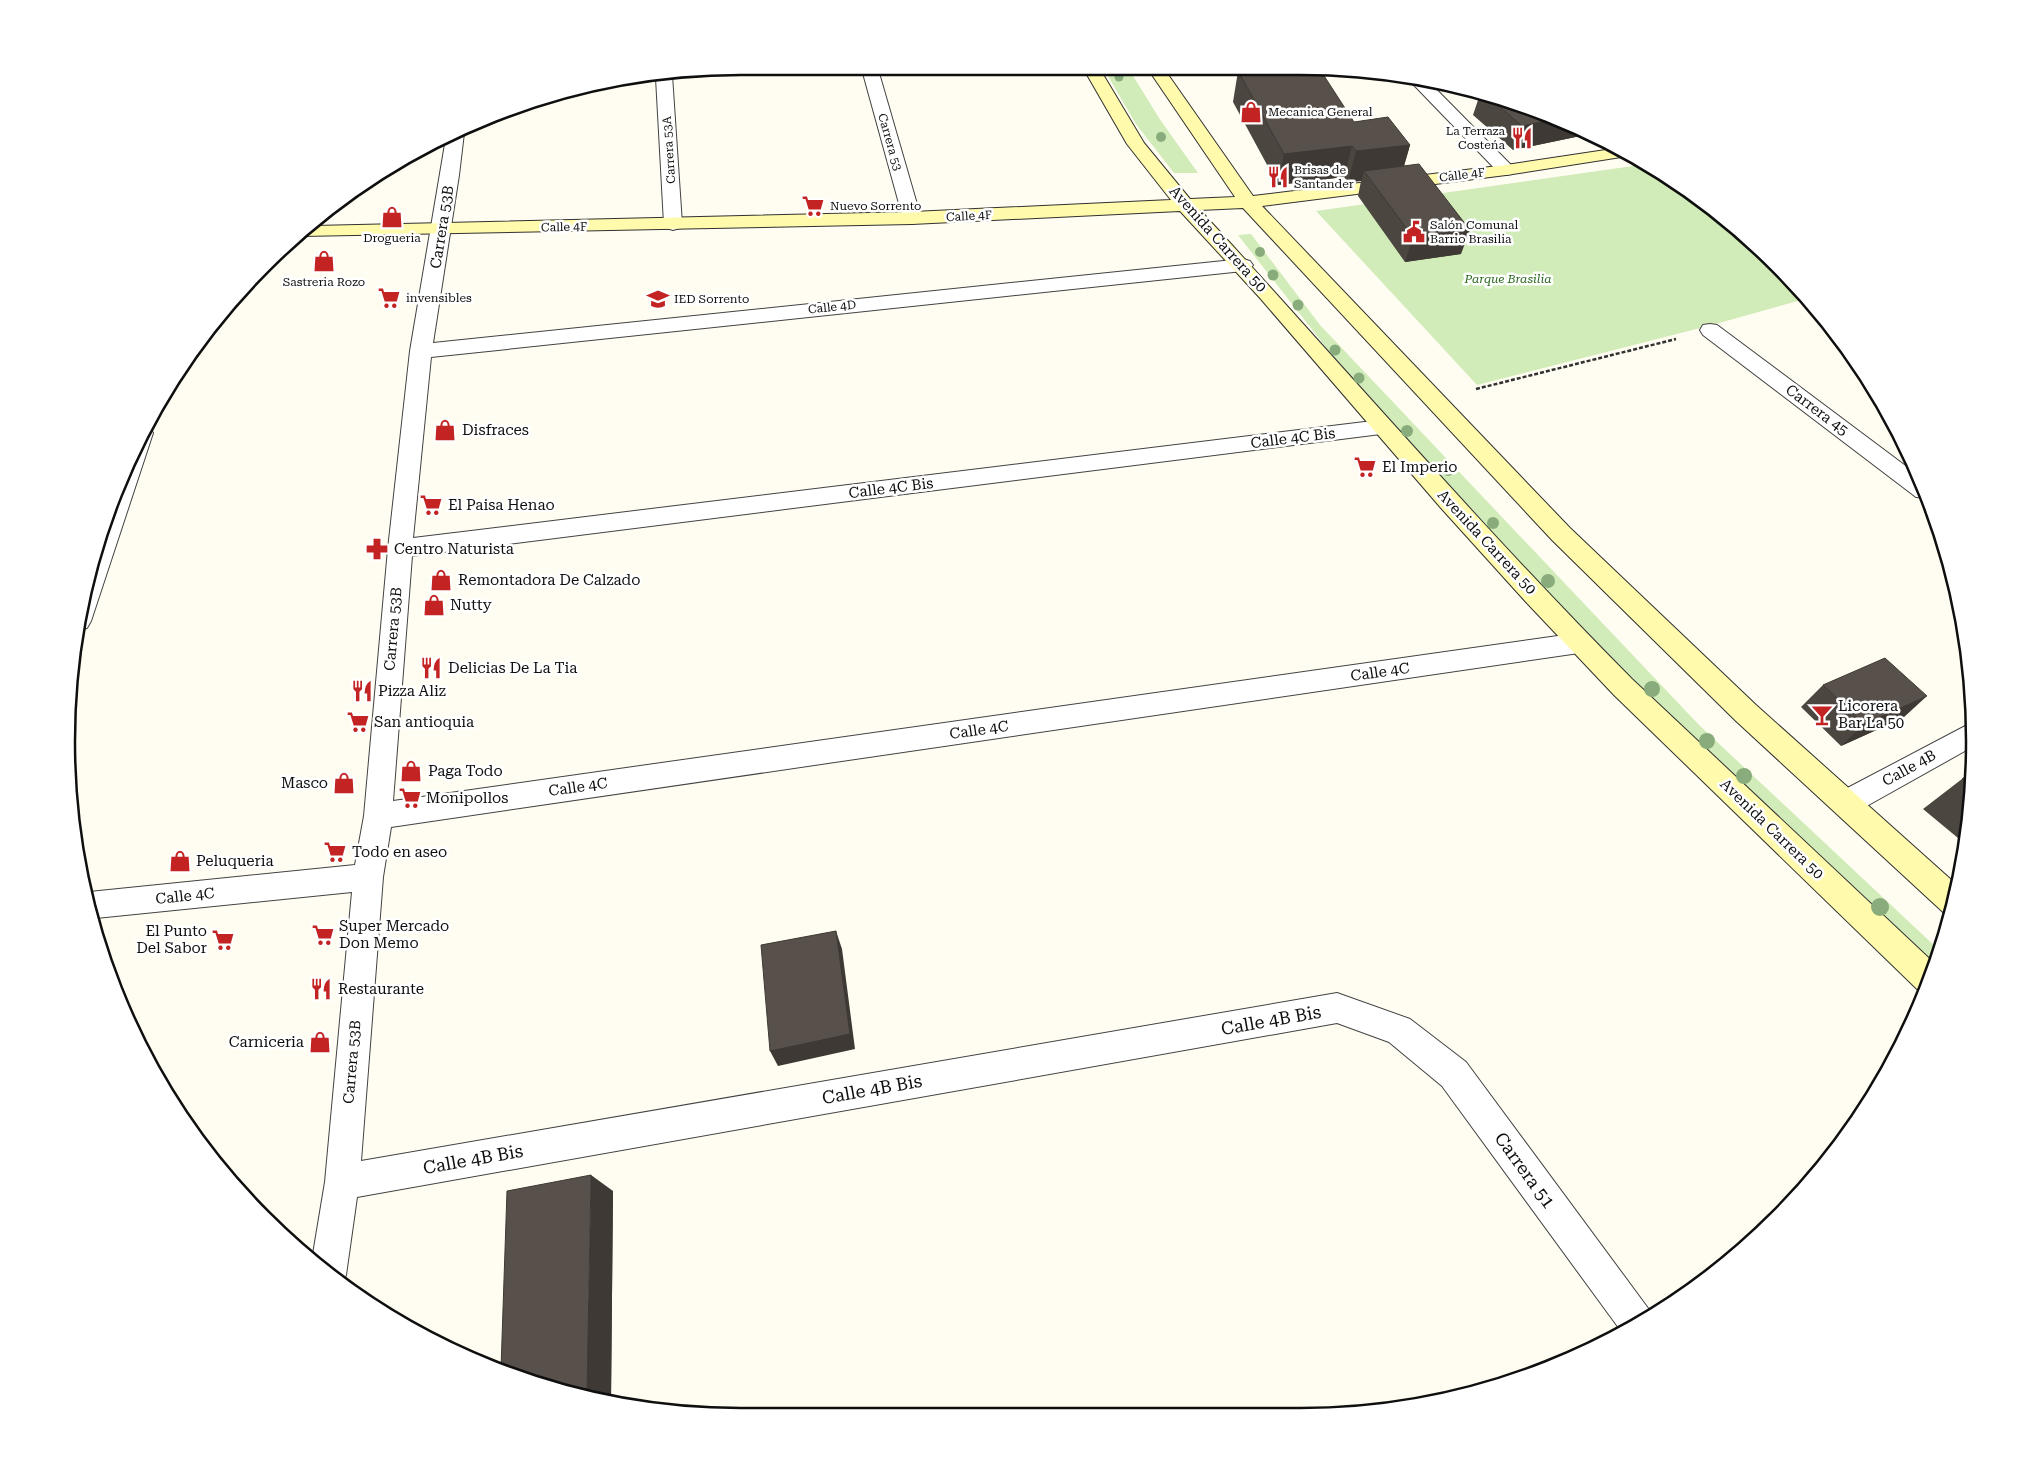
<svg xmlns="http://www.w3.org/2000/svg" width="2041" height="1483" font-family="'Roboto Serif',serif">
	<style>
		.green { fill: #d1ebb9 }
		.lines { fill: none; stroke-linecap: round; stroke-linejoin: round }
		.street-casing { stroke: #424242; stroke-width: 2 }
		.secondary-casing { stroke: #313131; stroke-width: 2 }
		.path { stroke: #313131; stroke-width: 2.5; stroke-dasharray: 4 2; stroke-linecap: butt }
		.street { fill: #fff; fill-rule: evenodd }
		.secondary { fill: #fffaac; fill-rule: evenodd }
		.tree { fill: #89ac7c }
		.wall { fill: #4c4640 }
		.shaded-wall { fill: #3e3934 }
		.building { fill: #58514b; stroke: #3e3934 }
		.labels { text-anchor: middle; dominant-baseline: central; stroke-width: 5; stroke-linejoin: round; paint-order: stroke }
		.far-poi-label { font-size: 12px; fill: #0f0f0f; stroke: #fff; text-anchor: start }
		.far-street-label { font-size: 12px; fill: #0f0f0f; stroke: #fff }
		.far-park-label { font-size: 12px; font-style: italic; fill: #29691d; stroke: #fff }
		.street-label { font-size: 15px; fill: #0f0f0f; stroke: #fff }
		.poi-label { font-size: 15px; fill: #0f0f0f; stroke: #fff; text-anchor: start }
		.near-street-label { font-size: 18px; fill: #0f0f0f; stroke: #fff }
		.rim { fill: none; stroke: #0f0f0f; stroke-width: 2.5 }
	</style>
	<rect width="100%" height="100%" fill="#fffdf1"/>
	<path class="green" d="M 1102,66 L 1127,66 L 1159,118 L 1198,173 L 1174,173 L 1136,124 Z
		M 1647,164 L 1745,234 L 1808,298 L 1712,325 L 1477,385 L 1316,211 Z
		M 1251,234 L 1320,325 L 1699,725 L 1939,950 L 1934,964 L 1592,642 L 1350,378 L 1238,235 Z"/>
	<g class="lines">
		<g class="street-casing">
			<path id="street" d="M 861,66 L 877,66 L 921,218 L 919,222 L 912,224 L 905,222 L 903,218 Z
				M 672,75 L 682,224 L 680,228 L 673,230 L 666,228 L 664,224 L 656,78 Z
				M 1408,77 L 1426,79 L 1512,166 L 1515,170 L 1512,174 L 1506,175 L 1500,174 L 1410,81 Z
				M 461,129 L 464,133 L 459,175 L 433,343 L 1243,259 L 1250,261 L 1253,265 L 1250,269 L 1243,271 L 431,357 L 413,538 L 1381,420 L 1389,422 L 1392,427 L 1389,432 L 1381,434 L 412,556 L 393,801 L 1579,633 L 1588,636 L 1592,643 L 1588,650 L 1579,653 L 391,827 L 383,877 L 361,1161 L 1337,993 L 1410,1019 L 1466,1062 L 1653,1315 L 1621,1331 L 1442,1086 L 1389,1042 L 1337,1023 L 357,1197 L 346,1275 L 342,1285 L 330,1277 L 312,1260 L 325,1182 L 352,892 L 96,918 L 89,892 L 355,865 L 364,816 L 388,549 L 410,351 L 446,138 Z
				M 1710,324 L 1717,325 L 1915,473 L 1927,498 L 1916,497 L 1703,335 L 1700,330 L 1703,325 Z
				M 147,427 L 150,428 L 153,433 L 91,621 L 87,628 L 77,631 L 79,610 L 136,443 Z
				M 1971,723 L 1972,747 L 1856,812 L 1846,815 L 1836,812 L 1832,803 L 1836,794 Z"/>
		</g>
		<g class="secondary-casing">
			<path id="secondary" d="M 1082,66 L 1098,66 L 1144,143 L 1190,199 L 1235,197 L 1146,66 L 1162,66 L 1253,196 L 1506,165 L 1619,148 L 1634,155 L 1506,175 L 1262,206 L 1570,528 L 1756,705 L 1957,885 L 1952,915 L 1943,912 L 1736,721 L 1552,540 L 1243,208 L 1200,210 C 1344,367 1482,528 1632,679 L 1934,963 L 1924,991 L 1917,989 L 1614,695 L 1526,602 L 1441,508 L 1260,298 L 1180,211 L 912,224 L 302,236 L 314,226 L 912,212 L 1171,200 L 1127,144 Z"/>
		</g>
		<path class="path" d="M 1476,389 L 1676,339"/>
		<use href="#street" class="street"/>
		<use href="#secondary" class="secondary"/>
	</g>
	<g class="tree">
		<circle cx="1119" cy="77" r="4.5"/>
		<circle cx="1161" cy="137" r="5"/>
		<circle cx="1260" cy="252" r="5"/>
		<circle cx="1273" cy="275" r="5.5"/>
		<circle cx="1298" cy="305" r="5.5"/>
		<circle cx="1335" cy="350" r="5.5"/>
		<circle cx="1359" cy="378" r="5.5"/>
		<circle cx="1407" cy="431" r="6"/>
		<circle cx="1448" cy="470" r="6"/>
		<circle cx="1493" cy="523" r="6"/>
		<circle cx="1548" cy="581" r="7"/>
		<circle cx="1652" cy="689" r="8"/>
		<circle cx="1707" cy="741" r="8"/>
		<circle cx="1744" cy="776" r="8"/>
		<circle cx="1880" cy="907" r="9"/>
	</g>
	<path class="wall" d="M 1238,71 L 1354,122 L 1410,145 L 1404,166 L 1461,254 L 1405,262 L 1358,196 L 1361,181 L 1348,182 L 1344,177 L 1278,185 L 1233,102 Z
		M 1480,94 L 1558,118 L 1590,134 L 1513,150 L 1473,115 Z
		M 1823,685 L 1903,718 L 1841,746 L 1801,707 Z
		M 1962,779 L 1973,786 L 1964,843 L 1923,809 Z
		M 613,1191 L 611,1401 L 567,1394 Z"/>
	<path class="shaded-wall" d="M 1559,118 L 1590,134 L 1513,150 L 1522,126 Z
		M 1410,145 L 1401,176 L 1364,171 L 1361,181 L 1348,182 L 1356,151 Z
		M 1352,146 L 1344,177 L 1278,185 L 1284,154 Z
		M 1470,230 L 1461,254 L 1405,262 L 1413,237 Z
		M 1927,696 L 1903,718 L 1841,746 L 1864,724 Z
		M 836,931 L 842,949 L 855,1049 L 778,1066 L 770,1051 Z
		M 591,1175 L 613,1191 L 611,1401 L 587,1395 Z"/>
	<path class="building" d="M 1294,66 L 1319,68 L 1354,122 L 1388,117 L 1410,145 L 1356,151 L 1352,146 L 1284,154 L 1238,71 Z
		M 1487,96 L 1558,118 L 1559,118 L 1522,126 Z
		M 1419,164 L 1470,230 L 1413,237 L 1364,171 Z
		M 1885,658 L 1927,696 L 1864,724 L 1823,685 Z
		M 1973,771 L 1973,788 L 1962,779 Z
		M 836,931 L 850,1034 L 770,1051 L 761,945 Z
		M 591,1175 L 587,1395 L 583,1396 L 567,1394 L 501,1369 L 507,1191 Z"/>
	<defs>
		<g id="shop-bare" transform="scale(1.725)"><path d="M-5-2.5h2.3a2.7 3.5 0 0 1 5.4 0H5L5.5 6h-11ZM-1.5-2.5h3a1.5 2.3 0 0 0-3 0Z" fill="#c32323" stroke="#fff" stroke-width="2.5" paint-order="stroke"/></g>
		<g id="restaurant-bare" transform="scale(1.725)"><path d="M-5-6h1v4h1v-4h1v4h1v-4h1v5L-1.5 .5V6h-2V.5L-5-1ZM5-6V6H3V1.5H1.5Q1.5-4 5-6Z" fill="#c32323" stroke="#fff" stroke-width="2.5" paint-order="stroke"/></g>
		<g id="supermarket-bare" transform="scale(1.725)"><path d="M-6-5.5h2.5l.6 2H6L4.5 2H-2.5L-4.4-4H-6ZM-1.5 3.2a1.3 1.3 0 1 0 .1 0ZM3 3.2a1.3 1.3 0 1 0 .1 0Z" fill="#c32323" stroke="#fff" stroke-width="2.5" paint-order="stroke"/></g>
		<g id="civic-bare" transform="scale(1.725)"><path d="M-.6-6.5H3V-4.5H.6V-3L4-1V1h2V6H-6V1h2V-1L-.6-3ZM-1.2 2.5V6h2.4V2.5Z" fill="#c32323" stroke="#fff" stroke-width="2.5" paint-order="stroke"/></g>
		<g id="school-bare" transform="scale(1.725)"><path d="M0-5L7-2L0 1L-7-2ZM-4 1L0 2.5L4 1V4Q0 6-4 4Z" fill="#c32323" stroke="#fff" stroke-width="2.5" paint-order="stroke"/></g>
		<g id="pharmacy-bare" transform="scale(1.725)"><path d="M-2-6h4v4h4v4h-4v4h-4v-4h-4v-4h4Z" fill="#c32323" stroke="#fff" stroke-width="2.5" paint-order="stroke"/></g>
		<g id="bar-bare" transform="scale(1.725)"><path d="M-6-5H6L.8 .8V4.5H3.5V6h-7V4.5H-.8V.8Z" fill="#c32323" stroke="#fff" stroke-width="2.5" paint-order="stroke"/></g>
	</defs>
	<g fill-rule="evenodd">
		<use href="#shop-bare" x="1251" y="112"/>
		<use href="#restaurant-bare" x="1522" y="138"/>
		<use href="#restaurant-bare" x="1278" y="177"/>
		<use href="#supermarket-bare" x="813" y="206"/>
		<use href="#shop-bare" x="392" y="217"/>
		<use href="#civic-bare" x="1414" y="232"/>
		<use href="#shop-bare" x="324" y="261"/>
		<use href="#supermarket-bare" x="389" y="298"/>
		<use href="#school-bare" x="658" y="299"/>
		<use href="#shop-bare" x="445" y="430"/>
		<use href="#supermarket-bare" x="1365" y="467"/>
		<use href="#supermarket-bare" x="431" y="505"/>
		<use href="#pharmacy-bare" x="377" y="549"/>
		<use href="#shop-bare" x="441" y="580"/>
		<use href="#shop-bare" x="434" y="605"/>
		<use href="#restaurant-bare" x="431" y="668"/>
		<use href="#restaurant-bare" x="362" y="691"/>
		<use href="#bar-bare" x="1822" y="715"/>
		<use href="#supermarket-bare" x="358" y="722"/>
		<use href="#shop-bare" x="411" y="771"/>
		<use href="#shop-bare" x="344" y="783"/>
		<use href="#supermarket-bare" x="410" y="798"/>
		<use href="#supermarket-bare" x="335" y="852"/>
		<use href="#shop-bare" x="180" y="861"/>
		<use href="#supermarket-bare" x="323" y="935"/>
		<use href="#supermarket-bare" x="223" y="940"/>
		<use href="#restaurant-bare" x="321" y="989"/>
		<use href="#shop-bare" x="320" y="1042"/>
	</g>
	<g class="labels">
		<g class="far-poi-label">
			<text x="1268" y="112">Mecanica General</text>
			<text x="1505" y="131" text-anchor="end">La Terraza<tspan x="1505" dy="14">Costeńa</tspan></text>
			<text x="1294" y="170">Brisas de<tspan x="1294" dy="14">Santander</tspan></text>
			<text x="830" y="206">Nuevo Sorrento</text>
			<text x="1430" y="225">Salón Comunal<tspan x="1430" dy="14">Barrio Brasilia</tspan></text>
			<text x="392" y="238" text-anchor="middle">Drogueria</text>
			<text x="324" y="282" text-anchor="middle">Sastreria Rozo</text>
			<text x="406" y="298">invensibles</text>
			<text x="674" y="299">IED Sorrento</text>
		</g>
		<g class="far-street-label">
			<text transform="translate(890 142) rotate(74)">Carrera 53</text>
			<text transform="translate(669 150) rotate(-94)">Carrera 53A</text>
			<text transform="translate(1462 175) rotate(-7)">Calle 4F</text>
			<text transform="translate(969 216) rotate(-3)">Calle 4F</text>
			<text transform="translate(564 227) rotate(-1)">Calle 4F</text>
			<text transform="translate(832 307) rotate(-6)">Calle 4D</text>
		</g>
		<g class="far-park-label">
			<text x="1508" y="279">Parque Brasilia</text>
		</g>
		<g class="street-label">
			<text transform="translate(442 227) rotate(-81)">Carrera 53B</text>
			<text transform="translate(1218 239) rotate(48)">Avenida Carrera 50</text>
			<text transform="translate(1817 410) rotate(37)">Carrera 45</text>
			<text transform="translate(1293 438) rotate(-7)">Calle 4C Bis</text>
			<text transform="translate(891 488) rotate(-7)">Calle 4C Bis</text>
			<text transform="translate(1487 542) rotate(47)">Avenida Carrera 50</text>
			<text transform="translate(393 629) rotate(-85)">Carrera 53B</text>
			<text transform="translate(1380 672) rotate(-8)">Calle 4C</text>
			<text transform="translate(979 730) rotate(-8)">Calle 4C</text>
			<text transform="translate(1909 768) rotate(-29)">Calle 4B</text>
			<text transform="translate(578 787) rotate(-8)">Calle 4C</text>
			<text transform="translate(1772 829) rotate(44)">Avenida Carrera 50</text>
			<text transform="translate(185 896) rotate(-6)">Calle 4C</text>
			<text transform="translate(352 1062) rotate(-85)">Carrera 53B</text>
		</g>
		<g class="poi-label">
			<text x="462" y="430">Disfraces</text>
			<text x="1382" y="467">El Imperio</text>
			<text x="448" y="505">El Paisa Henao</text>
			<text x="394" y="549">Centro Naturista</text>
			<text x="458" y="580">Remontadora De Calzado</text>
			<text x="450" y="605">Nutty</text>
			<text x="448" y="668">Delicias De La Tia</text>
			<text x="378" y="691">Pizza Aliz</text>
			<text x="1838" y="706">Licorera<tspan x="1838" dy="17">Bar La 50</tspan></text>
			<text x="374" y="722">San antioquia</text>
			<text x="428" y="771">Paga Todo</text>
			<text x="328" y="783" text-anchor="end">Masco</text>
			<text x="426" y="798">Monipollos</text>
			<text x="352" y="852">Todo en aseo</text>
			<text x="196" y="861">Peluqueria</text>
			<text x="339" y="926">Super Mercado<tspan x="339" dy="17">Don Memo</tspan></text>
			<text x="207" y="931" text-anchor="end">El Punto<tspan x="207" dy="17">Del Sabor</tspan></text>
			<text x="338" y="989">Restaurante</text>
			<text x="304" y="1042" text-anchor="end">Carniceria</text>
		</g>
		<g class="near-street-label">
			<text transform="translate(1271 1020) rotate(-10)">Calle 4B Bis</text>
			<text transform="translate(872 1089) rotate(-10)">Calle 4B Bis</text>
			<text transform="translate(473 1159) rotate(-10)">Calle 4B Bis</text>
			<text transform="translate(1525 1170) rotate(54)">Carrera 51</text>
		</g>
	</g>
	<path d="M0 0H2041V1483H0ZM741 75H1300A666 666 0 0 1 1966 741V742A666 666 0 0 1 1300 1408H741A666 666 0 0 1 75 742V741A666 666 0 0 1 741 75Z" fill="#fff" fill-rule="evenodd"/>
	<path class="rim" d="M741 75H1300A666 666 0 0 1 1966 741V742A666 666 0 0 1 1300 1408H741A666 666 0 0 1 75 742V741A666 666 0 0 1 741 75Z"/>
</svg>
